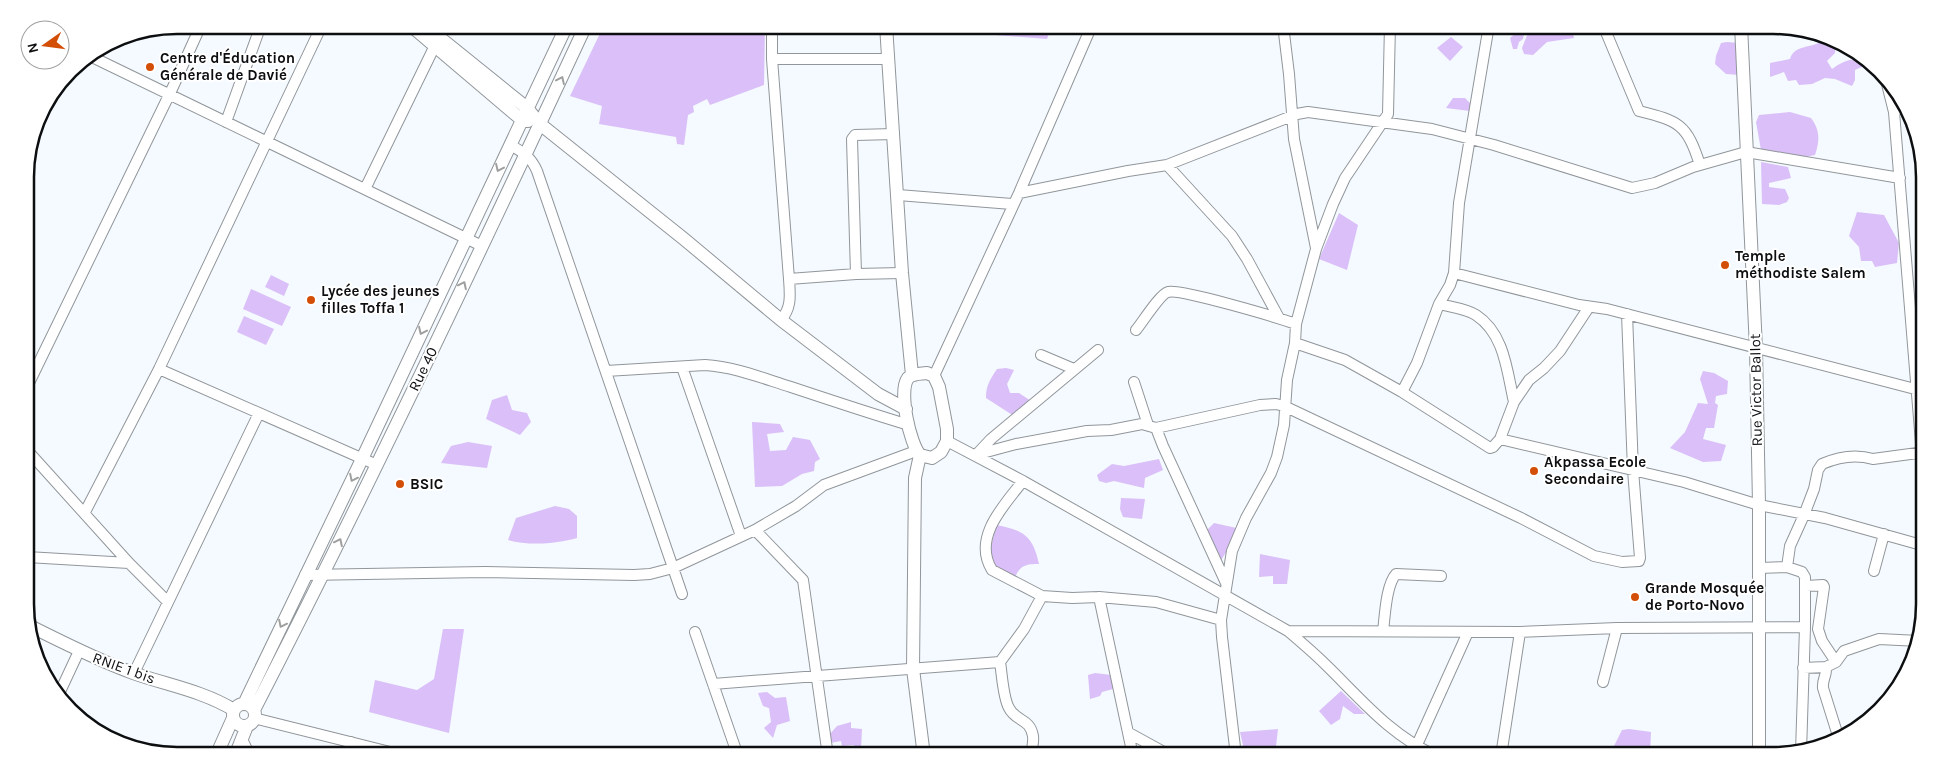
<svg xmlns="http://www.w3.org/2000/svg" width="1950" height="781" font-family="Karla,sans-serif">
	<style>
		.green { fill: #dabff8 }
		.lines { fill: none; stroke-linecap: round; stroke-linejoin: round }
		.minor-casing { stroke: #91969a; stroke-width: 12 }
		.major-casing { stroke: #91969a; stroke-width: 14 }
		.minor { stroke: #fff; stroke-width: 10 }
		.major { stroke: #fff; stroke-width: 12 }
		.oneway { stroke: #9e9f9f }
		.poi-dot { fill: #d34f08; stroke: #fff; stroke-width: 2 }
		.labels { text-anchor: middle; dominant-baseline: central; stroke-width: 4; stroke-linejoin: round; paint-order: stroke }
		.poi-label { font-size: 15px; font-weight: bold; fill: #0c0e10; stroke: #fff; text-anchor: start }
		.street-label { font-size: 15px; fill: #0c0e10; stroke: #fff }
		.rim { fill: none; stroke: #0c0e10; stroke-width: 2.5 }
	</style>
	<rect width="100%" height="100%" fill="#f4faff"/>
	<path class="green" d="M 604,25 L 765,25 L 764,85 L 710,105 L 707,99 L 693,106 L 694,112 L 688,115 L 684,145 L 677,144 L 676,137 L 599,124 L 602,106 L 570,96 Z
		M 964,25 L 1052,25 L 1047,39 L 969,33 Z
		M 1530,25 L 1571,25 L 1574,38 L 1547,42 L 1533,55 L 1524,54 L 1522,48 L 1528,33 L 1531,30 Z
		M 1690,25 L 1721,25 L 1705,35 L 1694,34 Z
		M 1525,30 L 1523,39 L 1519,42 L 1517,49 L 1513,49 L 1510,38 L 1517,32 Z
		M 1819,32 L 1836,40 L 1835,53 L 1827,61 L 1832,69 C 1841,62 1854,56 1865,61 L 1864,66 L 1855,70 L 1855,80 L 1852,86 L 1835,79 L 1825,78 L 1812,84 L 1799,85 L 1796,80 L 1788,81 L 1784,72 L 1770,77 L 1770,63 L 1790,59 C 1794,46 1807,48 1819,43 Z
		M 1451,37 L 1463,47 L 1450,61 L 1437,48 Z
		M 1727,42 L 1739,43 L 1740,75 L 1726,74 L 1715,64 L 1716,56 L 1721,43 Z
		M 1453,98 L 1465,98 L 1471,104 L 1470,111 L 1446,108 Z
		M 1790,112 L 1811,118 C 1820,130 1820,140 1815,155 L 1805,157 L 1761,150 L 1756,122 L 1759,115 Z
		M 1761,162 L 1788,167 L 1791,178 L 1769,183 L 1769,187 L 1785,189 L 1789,198 L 1787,202 L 1779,205 L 1762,204 Z
		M 1857,212 L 1884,215 L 1899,243 L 1897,263 L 1875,267 L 1872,261 L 1861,261 L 1859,247 L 1849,236 Z
		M 1339,213 L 1358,225 L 1347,270 L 1319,259 Z
		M 271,275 L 289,284 L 284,296 L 265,287 Z
		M 251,289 L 291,307 L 282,326 L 243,309 Z
		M 244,316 L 274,329 L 266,345 L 237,332 Z
		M 1006,368 L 1014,370 L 1007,384 L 1010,393 L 1019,393 L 1034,403 L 1017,418 L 986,398 C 986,385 990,380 997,369 Z
		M 1703,371 L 1714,373 L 1728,381 L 1727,394 L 1716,396 L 1715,403 L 1718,405 L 1714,428 L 1706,428 L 1703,439 L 1726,445 L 1721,461 L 1703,462 L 1670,448 L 1685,432 L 1698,403 L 1708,404 L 1700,379 Z
		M 507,395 L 512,410 L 527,413 L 531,422 L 520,435 L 486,419 L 492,400 Z
		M 752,422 L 780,424 L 784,432 L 767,434 L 770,451 L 786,450 L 793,437 L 810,440 L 820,459 L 815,462 L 814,471 L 802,474 L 782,486 L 755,487 Z
		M 468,442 L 492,446 L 487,468 L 441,463 L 451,446 Z
		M 1159,459 L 1163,470 L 1145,478 L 1144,488 L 1114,481 L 1106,483 L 1099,481 L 1097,475 L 1112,464 L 1124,466 Z
		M 1121,498 L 1145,499 L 1142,519 L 1123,517 L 1120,509 Z
		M 555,506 L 569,509 L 577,516 L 577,538 C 556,544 529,546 508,540 L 516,518 Z
		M 1214,523 L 1241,529 L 1218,565 L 1203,534 Z
		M 996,525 C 1024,530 1033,536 1039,564 C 1023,564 1020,566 1013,581 L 992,570 L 990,552 Z
		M 1260,554 L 1290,560 L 1287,584 L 1273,584 L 1273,576 L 1259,577 Z
		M 443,629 L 464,629 L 449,733 L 369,712 L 375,680 L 417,690 L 434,679 Z
		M 1095,673 L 1111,675 L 1113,689 L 1102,692 L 1100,696 L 1090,699 L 1088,675 Z
		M 1341,691 L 1365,714 L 1354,714 L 1343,706 L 1340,719 L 1331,725 L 1319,711 Z
		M 767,692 L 775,698 L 786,697 L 790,721 L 777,725 L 773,738 L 764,728 L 771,722 L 769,708 L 763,706 L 758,693 Z
		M 851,722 L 851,728 L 862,729 L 861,749 L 853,745 L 842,746 L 841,741 L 830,743 L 829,735 L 837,726 Z
		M 1278,729 L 1275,755 L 1245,754 L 1240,732 Z
		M 1629,729 L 1651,732 L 1650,754 L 1609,756 L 1622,730 Z"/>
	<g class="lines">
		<g class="minor-casing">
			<path id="minor" d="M 772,25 L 772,59 L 789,279 C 790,295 792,307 781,320
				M 1283,25 L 1289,74 L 1294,139 L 1316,248
				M 1603,25 L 1639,111 C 1679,121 1687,124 1700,165
				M 88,55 L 482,246
				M 772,59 L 889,59
				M 1885,76 L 1894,112 L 1925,492
				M 1894,112 L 1903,107
				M 40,113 L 43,107
				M 226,122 L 261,25
				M 510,145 C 523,152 531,157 537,171 L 682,594
				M 1167,165 L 1232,236 L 1247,259 L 1279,318
				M 365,189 L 445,25
				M 1019,193 L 1128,171 L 1167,165 L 1297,114 L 1308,112 L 1432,129 L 1494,145 L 1632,188 L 1655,183 L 1693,167 L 1746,152 L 1900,178
				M 898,195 L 1012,204
				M 1454,273 L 1579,305 L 1607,309 L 1915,389
				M 856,274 L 852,139 L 855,135 L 894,134
				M 789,279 L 856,274 L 902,273
				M 1439,304 C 1451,307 1467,309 1476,315 C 1505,334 1507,372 1514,402
				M 1136,330 C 1142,323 1160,294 1168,292 C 1179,288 1279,318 1296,324
				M 1295,343 L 1345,360 L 1402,392 L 1490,448 L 1493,447 L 1500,439 L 1514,402 L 1529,380 L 1544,368 L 1560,351 L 1589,307
				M 1041,355 L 1074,369
				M 682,367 L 741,536
				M 159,369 L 377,465
				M 606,371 L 705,365 C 735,367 762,378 791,387 C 830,400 869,413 909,425
				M 934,376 L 1019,193 L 1092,25
				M 1134,382 L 1148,425
				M 27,387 L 172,89 L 201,25
				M 1402,392 L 1417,363 L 1439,304 L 1450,285 L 1454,273 L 1459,203 L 1489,25
				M 1156,428 L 1163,446 L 1226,583
				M 1500,439 L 1684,482 L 1759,505 L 1825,518 L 1925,546
				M 947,441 L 1023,481 L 1288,631 C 1301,642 1314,653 1326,665 C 1362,700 1389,734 1436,756
				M 27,450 L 129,563 L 168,602
				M 975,455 L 1016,444 L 1087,431 L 1111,430 L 1142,424 L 1156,428 L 1260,405 L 1276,404 L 1284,406 L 1521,518 L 1594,556 L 1622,562 L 1639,561 L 1640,558 L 1633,470 L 1627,314
				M 976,455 L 991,439 L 1098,350
				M 1023,481 C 1004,505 972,538 992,570 L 1042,596 L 1072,598 L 1099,597 L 1156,602 L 1221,620
				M 85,512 L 159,369 L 322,25
				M 755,530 L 803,580 L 828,756
				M 27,557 L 129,563
				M 1787,567 L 1790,546 L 1804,515 L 1814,489 L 1818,470 L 1822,464 C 1838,457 1856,454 1873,459 L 1925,452
				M 1759,568 L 1787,567 L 1802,572 L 1805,577 L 1805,627 L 1801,752
				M 1874,571 L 1884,534
				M 305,575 L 485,572 L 634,575 L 650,574 L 673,568 L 755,530 L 796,506 L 824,485 L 916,451
				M 1806,586 L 1823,585 L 1824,587 L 1818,629 L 1822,641 L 1836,662
				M 1099,597 L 1133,756
				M 1288,631 L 1520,632 L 1617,628 L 1805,627
				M 1383,631 C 1385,616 1386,585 1396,574 L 1441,576
				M 695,632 L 738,756
				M 1826,667 C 1827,676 1822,679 1823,688 L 1839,739
				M 1803,668 L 1826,667 L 1836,662 L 1844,651 L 1879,639 L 1919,641
				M 134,673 L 259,413
				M 1603,682 L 1617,628
				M 713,684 L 1000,662
				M 58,696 L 79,651
				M 254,718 L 406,756
				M 1129,733 L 1171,756
				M 242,739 L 250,756
				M 349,756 L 351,742
				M 1032,756 C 1031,749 1034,743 1033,736 C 1030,718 1016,722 1009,708 C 1003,698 1002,674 1000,662 L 1024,629 L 1042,596
				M 1236,756 L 1222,637 L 1221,620 L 1232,551 L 1246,518 L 1271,473 L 1277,457 L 1284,425 L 1287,380 L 1295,343 L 1296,324 L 1316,249 L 1333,204 L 1345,178 L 1388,114 L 1390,25
				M 1409,756 L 1416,747 L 1468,632
				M 1501,756 L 1520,632"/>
		</g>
		<g class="major-casing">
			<path id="major" d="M 410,25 L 522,120 L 528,121
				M 424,25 L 527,108 L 540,124 L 684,239 L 781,320 L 878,394 L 906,409
				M 886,25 L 902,273 L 912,375
				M 1741,25 L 1756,349 L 1759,505 L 1759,756
				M 927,373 L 934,376 L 939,387 L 947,429 L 947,441 L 941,452 L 932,458 L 920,455 C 910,444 898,391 908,378 C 913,373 921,374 927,373 Z
				M 920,455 L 915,478 L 913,669 L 924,756
				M 28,625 C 62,642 97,660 133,673 C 167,685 203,691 234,710
				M 244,704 L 362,459 L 567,25
				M233 715a11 11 0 1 1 22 0a11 11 0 1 1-22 0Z
				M 254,710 C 370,485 479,255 586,25
				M 216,756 L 233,718
				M 235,756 L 247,726"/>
		</g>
		<use href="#minor" class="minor"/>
		<use href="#major" class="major"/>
	</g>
	<defs><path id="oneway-chevron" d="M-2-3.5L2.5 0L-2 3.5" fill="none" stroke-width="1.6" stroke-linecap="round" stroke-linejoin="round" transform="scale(1.25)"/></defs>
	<g class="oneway">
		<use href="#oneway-chevron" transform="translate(561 80) rotate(-65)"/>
		<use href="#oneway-chevron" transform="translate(499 168) rotate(115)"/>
		<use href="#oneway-chevron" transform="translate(463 285) rotate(-64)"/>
		<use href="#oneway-chevron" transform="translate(422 331) rotate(115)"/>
		<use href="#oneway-chevron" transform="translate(353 478) rotate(116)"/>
		<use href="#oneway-chevron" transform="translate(339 542) rotate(-64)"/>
		<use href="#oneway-chevron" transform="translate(282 624) rotate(116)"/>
	</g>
	<g class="poi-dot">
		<circle cx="150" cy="67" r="5"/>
		<circle cx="1725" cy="265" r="5"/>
		<circle cx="311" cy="300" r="5"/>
		<circle cx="1534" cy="471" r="5"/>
		<circle cx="400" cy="484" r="5"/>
		<circle cx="1635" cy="597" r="5"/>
	</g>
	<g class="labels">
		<g class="poi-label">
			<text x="160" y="58">Centre d'Éducation<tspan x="160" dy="17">Générale de Davié</tspan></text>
			<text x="1735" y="256">Temple<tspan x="1735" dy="17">méthodiste Salem</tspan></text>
			<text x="321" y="291">Lycée des jeunes<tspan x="321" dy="17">filles Toffa 1</tspan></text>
			<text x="1544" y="462">Akpassa Ecole<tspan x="1544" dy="17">Secondaire</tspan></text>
			<text x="410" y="484">BSIC</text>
			<text x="1645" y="588">Grande Mosquée<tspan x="1645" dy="17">de Porto-Novo</tspan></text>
		</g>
		<g class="street-label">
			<text transform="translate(423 369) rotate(-64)">Rue 40</text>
			<text transform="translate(1756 390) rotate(-91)">Rue Victor Ballot</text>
			<text transform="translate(124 668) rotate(20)">RNIE 1 bis</text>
		</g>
	</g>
	<path d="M0 0H1950V781H0ZM177 34H1773A143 143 0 0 1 1916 177V604A143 143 0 0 1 1773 747H177A143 143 0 0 1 34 604V177A143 143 0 0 1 177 34Z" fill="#fff" fill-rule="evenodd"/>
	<path class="rim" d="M177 34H1773A143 143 0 0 1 1916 177V604A143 143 0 0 1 1773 747H177A143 143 0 0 1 34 604V177A143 143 0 0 1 177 34Z"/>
	<g transform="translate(45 45) rotate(256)"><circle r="24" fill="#ffffff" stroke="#9e9f9f"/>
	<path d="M0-4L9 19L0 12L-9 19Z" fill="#d34f08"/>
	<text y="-8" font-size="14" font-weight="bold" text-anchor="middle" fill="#0c0e10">N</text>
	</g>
</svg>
